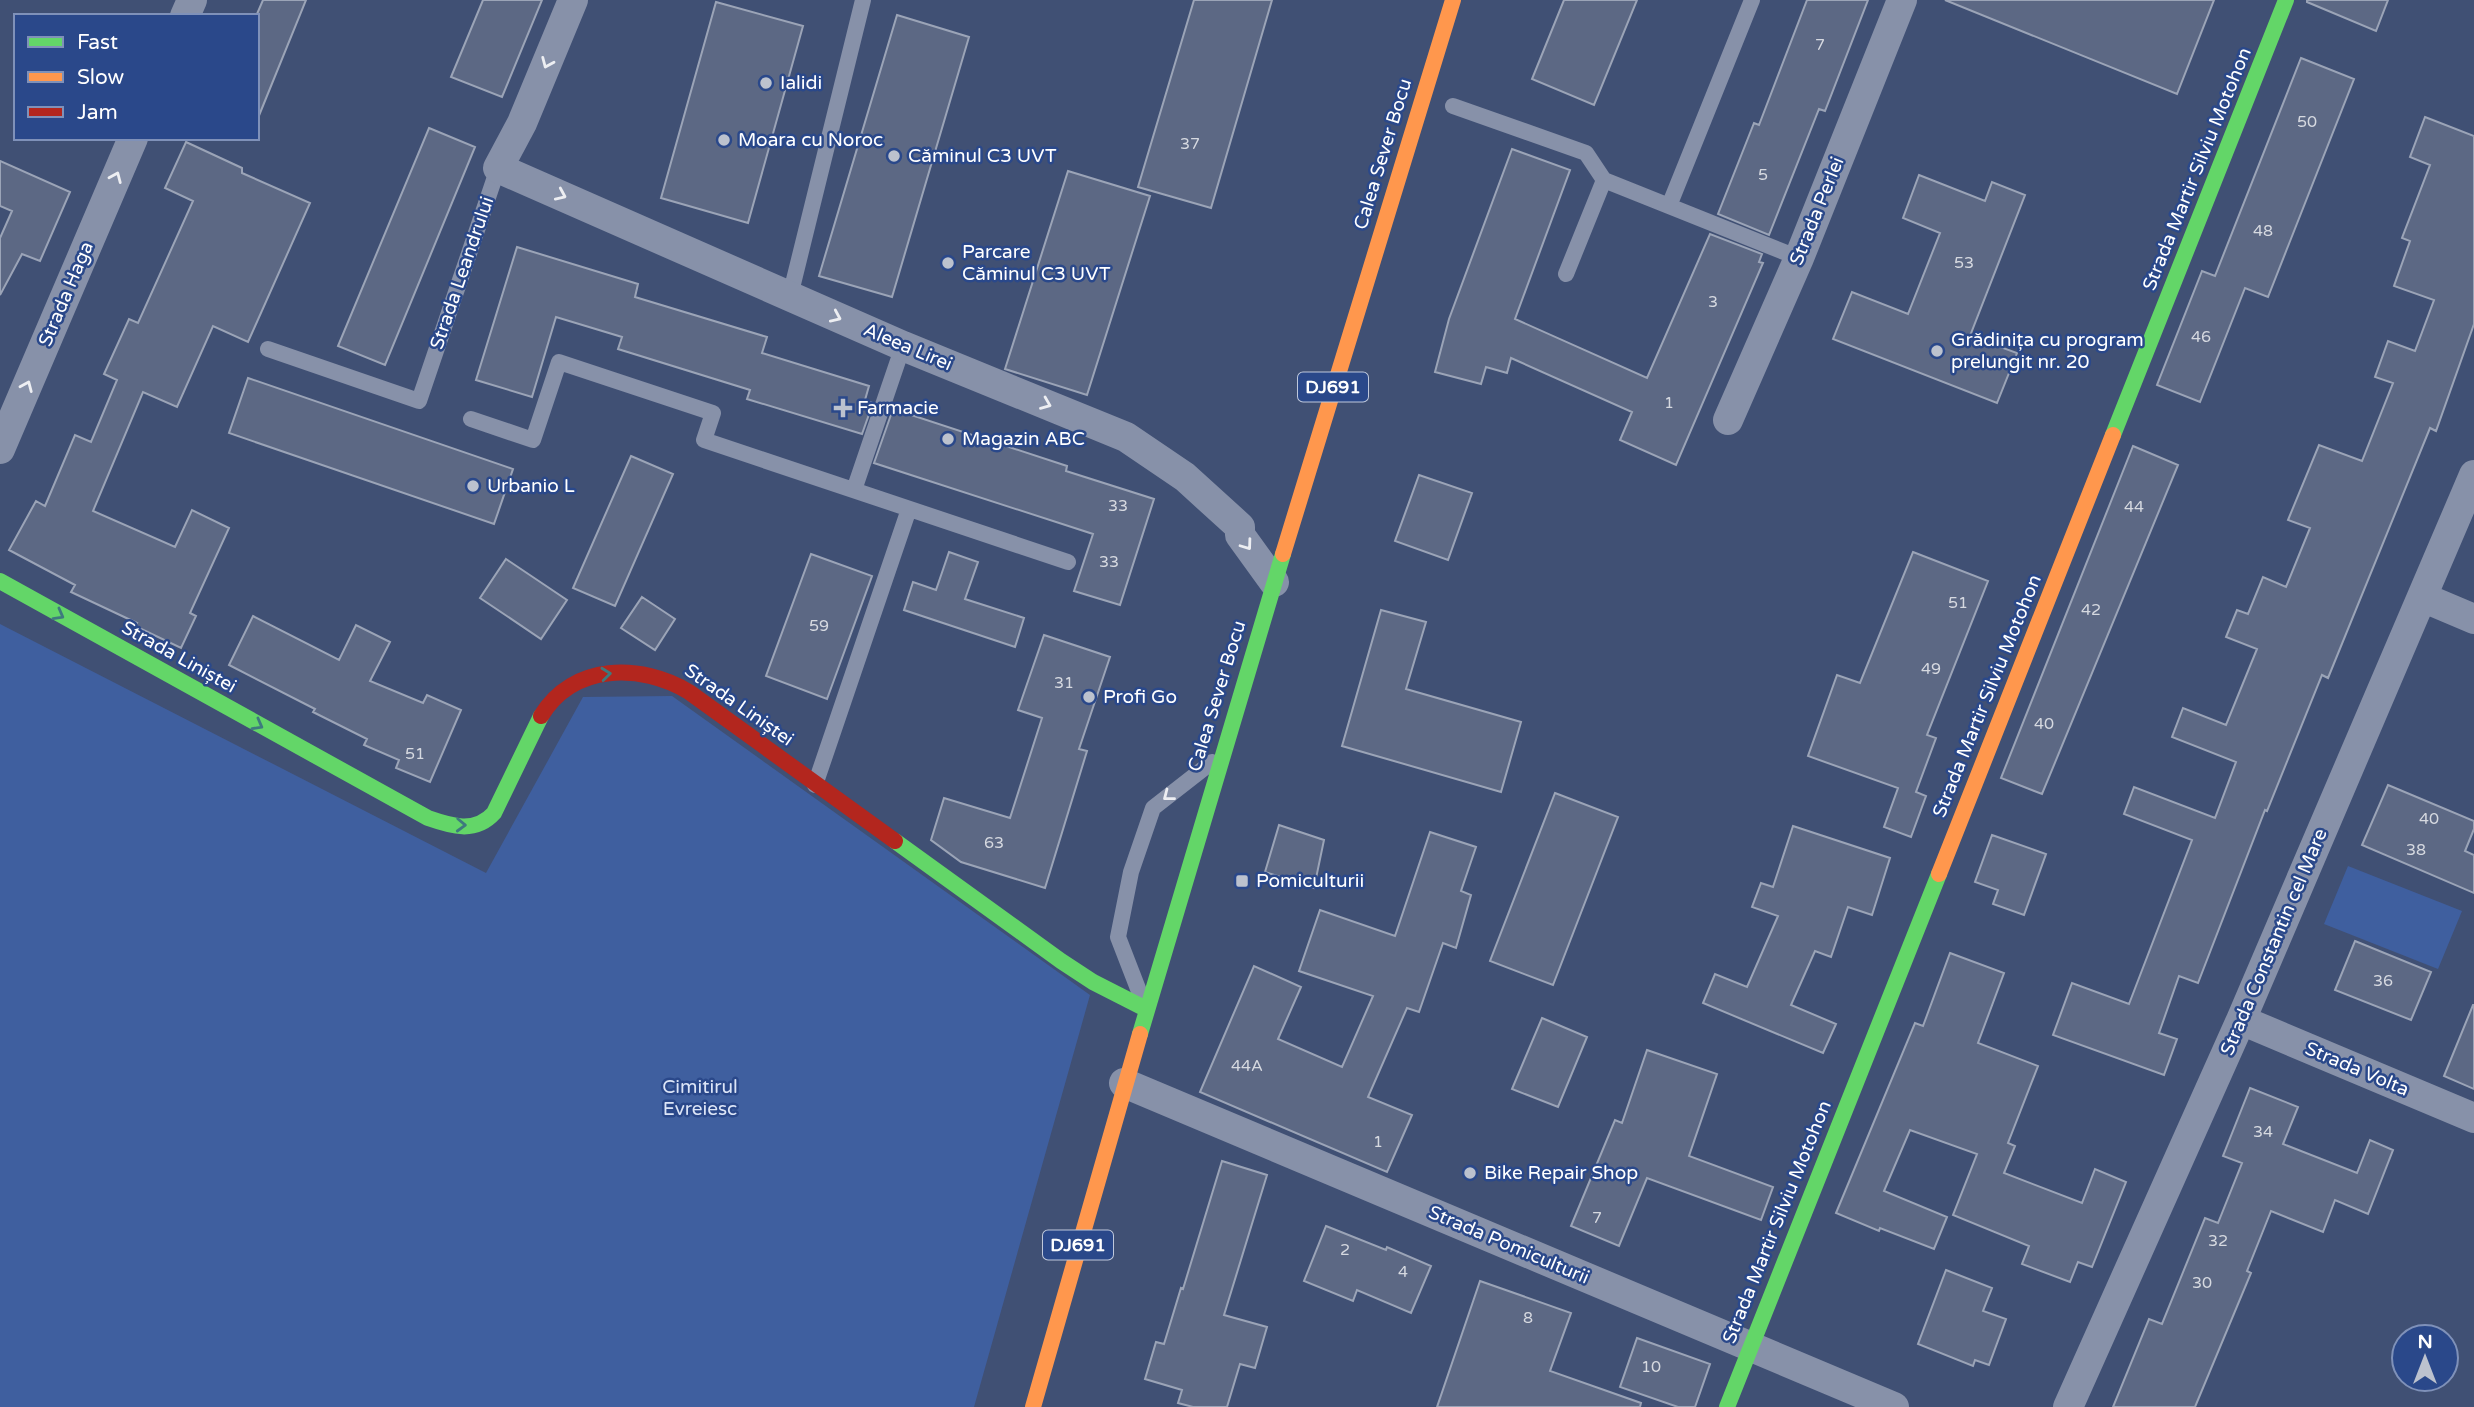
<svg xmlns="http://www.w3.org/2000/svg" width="2474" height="1407" font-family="'Varela Round',sans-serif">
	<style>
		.green { fill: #3f5f9f }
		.building { fill: #5c6884; stroke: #9ba4b7; stroke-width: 2 }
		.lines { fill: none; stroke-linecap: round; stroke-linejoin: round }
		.lane { stroke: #8791a9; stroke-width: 16 }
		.street { stroke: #8791a9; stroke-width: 30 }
		.fast { stroke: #63d668; stroke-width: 16 }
		.slow { stroke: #ff974d; stroke-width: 16 }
		.jam { stroke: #b3261e; stroke-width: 16 }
		.oneway { stroke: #edeef2 }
		.oneway2 { stroke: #3e7a7e }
		.poi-dot { fill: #bcc2ce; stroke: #2a488a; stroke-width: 2.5 }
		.labels { text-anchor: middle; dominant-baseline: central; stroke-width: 5; stroke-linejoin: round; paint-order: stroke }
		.number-label { font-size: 16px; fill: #d6d9e0 }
		.shield { fill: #2a488a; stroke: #bfc8dc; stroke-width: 2 }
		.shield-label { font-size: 18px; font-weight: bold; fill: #fff }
		.poi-label { font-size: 19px; fill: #fff; stroke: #2a488a; text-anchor: start }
		.street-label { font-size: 19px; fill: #fff; stroke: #2a488a }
		.park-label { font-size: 19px; fill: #dce5f7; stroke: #2a488a }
	</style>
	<rect width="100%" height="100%" fill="#405074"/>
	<path class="green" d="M 0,624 L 486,873 L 583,697 L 672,696 L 1090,995 L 974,1407 L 0,1407 Z
		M 2348,866 L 2462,911 L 2438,969 L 2324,924 Z"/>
	<path class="building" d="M 263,0 L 306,0 L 258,118 L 257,14 Z
		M 483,0 L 542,0 L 502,97 L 451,77 Z
		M 1194,0 L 1272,0 L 1211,208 L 1138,187 Z
		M 1564,0 L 1637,0 L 1594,105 L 1532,79 Z
		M 1807,0 L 1868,0 L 1825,111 L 1819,109 L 1769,235 L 1718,214 L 1754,123 L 1759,125 Z
		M 1945,0 L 2214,0 L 2177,94 Z
		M 2307,0 L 2388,0 L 2376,31 L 2307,2 Z
		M 716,2 L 803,26 L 748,223 L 661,198 Z
		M 897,15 L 969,37 L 892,297 L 819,276 Z
		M 2301,58 L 2354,79 L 2268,297 L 2245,288 L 2200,402 L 2157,385 L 2202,271 L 2215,276 Z
		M 2425,117 L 2474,136 L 2474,324 L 2436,431 L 2430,428 L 2328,678 L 2322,675 L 2267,811 L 2265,810 L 2198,983 L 2179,976 L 2159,1033 L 2177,1039 L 2164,1075 L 2053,1035 L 2072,983 L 2129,1004 L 2192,840 L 2124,814 L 2134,787 L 2215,818 L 2236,762 L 2172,737 L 2183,708 L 2226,725 L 2257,649 L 2226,637 L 2237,610 L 2248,614 L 2263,577 L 2286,587 L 2310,528 L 2288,520 L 2319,445 L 2362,461 L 2393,383 L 2375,377 L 2388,341 L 2415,351 L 2434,300 L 2394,286 L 2410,241 L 2402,238 L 2430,165 L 2410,157 Z
		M 429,128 L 475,147 L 385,365 L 338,346 Z
		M 186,142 L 242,168 L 242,173 L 310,203 L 248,342 L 213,326 L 177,407 L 143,392 L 93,511 L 175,547 L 192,510 L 229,528 L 190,613 L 196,616 L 181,648 L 135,626 L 137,623 L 71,592 L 75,585 L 9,550 L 36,501 L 45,506 L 75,435 L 91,442 L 117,380 L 104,374 L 129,319 L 138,323 L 193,201 L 165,188 Z
		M 1512,149 L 1570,170 L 1515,319 L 1647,378 L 1710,234 L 1762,254 L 1759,262 L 1763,263 L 1676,465 L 1620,440 L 1632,412 L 1511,358 L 1507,373 L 1486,367 L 1481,384 L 1435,372 L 1449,319 Z
		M 0,161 L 70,192 L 40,261 L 22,254 L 0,295 L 0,238 L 12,211 L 0,206 Z
		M 1068,171 L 1150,196 L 1087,395 L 1005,369 Z
		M 1919,175 L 1985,201 L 1992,182 L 2025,195 L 1970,336 L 2017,353 L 1997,403 L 1833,339 L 1852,292 L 1908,314 L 1940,233 L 1903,218 Z
		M 517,247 L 638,284 L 635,297 L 767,337 L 762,353 L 869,386 L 865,400 L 873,403 L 862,434 L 747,399 L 750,390 L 618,349 L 622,337 L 556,317 L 532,397 L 476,380 Z
		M 248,378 L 513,469 L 494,524 L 229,433 Z
		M 893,409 L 1067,466 L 1066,471 L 1154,499 L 1120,605 L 1074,591 L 1093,534 L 874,463 Z
		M 2133,446 L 2178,465 L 2042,794 L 2001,778 Z
		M 631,456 L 673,474 L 615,606 L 573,588 Z
		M 1419,475 L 1472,493 L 1448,560 L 1395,541 Z
		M 949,552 L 978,562 L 965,599 L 1024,618 L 1015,647 L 904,610 L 913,582 L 936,590 Z
		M 1913,552 L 1988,581 L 1927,735 L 1936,738 L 1916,792 L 1926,796 L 1911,837 L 1884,827 L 1898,788 L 1808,756 L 1837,675 L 1860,683 Z
		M 811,554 L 872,576 L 827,699 L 766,676 Z
		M 506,559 L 567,600 L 541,639 L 480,598 Z
		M 642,597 L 675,619 L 655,650 L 621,628 Z
		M 1381,610 L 1426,622 L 1406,689 L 1521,722 L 1501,792 L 1342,746 Z
		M 253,616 L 339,660 L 356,625 L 390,642 L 370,681 L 423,703 L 427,695 L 461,710 L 430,782 L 396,768 L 399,760 L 364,745 L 367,739 L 313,712 L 315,709 L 229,665 Z
		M 1044,635 L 1110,657 L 1079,749 L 1087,751 L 1045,888 L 961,862 L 931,840 L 944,798 L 1010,818 L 1042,718 L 1018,710 Z
		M 2388,785 L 2474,821 L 2474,829 L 2465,851 L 2474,855 L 2474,893 L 2362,845 Z
		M 1555,793 L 1618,817 L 1553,985 L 1490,961 Z
		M 1279,825 L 1324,840 L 1314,888 L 1265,872 Z
		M 1793,826 L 1890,858 L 1872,915 L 1848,907 L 1831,957 L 1815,951 L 1791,1005 L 1836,1024 L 1823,1053 L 1703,1003 L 1715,974 L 1747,987 L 1778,916 L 1752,907 L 1761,883 L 1773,887 Z
		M 1430,832 L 1476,847 L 1461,891 L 1471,895 L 1456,948 L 1443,943 L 1419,1012 L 1407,1008 L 1368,1097 L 1412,1115 L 1387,1172 L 1200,1092 L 1254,966 L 1301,987 L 1278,1039 L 1342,1067 L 1373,996 L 1299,971 L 1320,910 L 1395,936 Z
		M 1992,835 L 2046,854 L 2024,915 L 1993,904 L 1998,890 L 1975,882 Z
		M 2355,941 L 2431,972 L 2411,1020 L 2335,990 Z
		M 1950,953 L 2004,973 L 1978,1043 L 2038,1066 L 2008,1143 L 2015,1146 L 2004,1173 L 2082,1203 L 2095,1169 L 2126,1182 L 2092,1267 L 2078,1262 L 2070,1282 L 2022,1264 L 2029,1246 L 1953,1215 L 1977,1154 L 1910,1130 L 1884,1191 L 1947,1217 L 1934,1249 L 1880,1228 L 1879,1231 L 1836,1213 L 1915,1023 L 1923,1026 Z
		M 2473,1005 L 2474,1005 L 2474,1089 L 2444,1076 Z
		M 1542,1018 L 1587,1037 L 1558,1107 L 1512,1089 Z
		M 1647,1050 L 1717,1074 L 1689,1156 L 1773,1187 L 1761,1220 L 1647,1178 L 1619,1246 L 1571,1226 L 1615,1120 L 1622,1123 Z
		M 2250,1088 L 2298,1107 L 2283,1144 L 2357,1173 L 2370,1140 L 2393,1150 L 2368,1214 L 2335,1200 L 2323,1232 L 2271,1211 L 2247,1271 L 2251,1273 L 2195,1407 L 2113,1407 L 2149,1319 L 2162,1324 L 2205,1218 L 2218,1223 L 2242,1163 L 2223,1156 Z
		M 1222,1161 L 1267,1175 L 1224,1315 L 1267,1327 L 1255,1368 L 1240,1364 L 1227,1407 L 1193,1407 L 1178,1403 L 1182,1390 L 1145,1379 L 1156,1342 L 1164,1344 L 1181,1288 L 1183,1289 Z
		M 1326,1226 L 1386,1250 L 1387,1247 L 1431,1266 L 1411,1313 L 1357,1290 L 1353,1301 L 1304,1281 Z
		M 1946,1270 L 1992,1288 L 1983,1311 L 2006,1319 L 1989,1365 L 1975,1360 L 1973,1366 L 1918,1344 Z
		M 1480,1281 L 1571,1313 L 1550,1371 L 1641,1403 L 1640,1407 L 1437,1407 Z
		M 1637,1338 L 1710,1364 L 1695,1407 L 1678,1407 L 1620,1387 Z"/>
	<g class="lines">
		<path class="lane" d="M 1453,106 L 1586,153 L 1604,180
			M 1669,206 L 1752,0
			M 1566,274 L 1604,180 L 1799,258
			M 790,296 L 863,0
			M 268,349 L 419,401 L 498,168
			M 471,419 L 533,440 L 559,362 L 713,413 L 704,440 L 1068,562
			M 854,490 L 903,346
			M 815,785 L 909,509
			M 1142,999 L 1118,937 L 1131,872 L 1153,808 L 1212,762"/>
		<path class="street" d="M 573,0 L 522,123 L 498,168 L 903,346 L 1126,437 L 1185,477 L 1240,527 L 1240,535 L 1274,582
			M 185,16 L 192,0
			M 1728,420 L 1799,258 L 1902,0
			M 0,449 L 133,138
			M 2422,597 L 2474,619
			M 2241,1020 L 2474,1118
			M 1124,1083 L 1894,1407
			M 2068,1407 L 2241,1020 L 2474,475"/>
		<path class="fast" d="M 2113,435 L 2286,0
			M 0,581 L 428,818 C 451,826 475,834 494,813 L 541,716
			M 895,841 L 1061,961 L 1093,982 L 1146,1009
			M 1140,1034 L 1283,554
			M 1727,1407 L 1939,874"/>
		<path class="slow" d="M 1283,554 L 1453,0
			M 1939,874 L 2113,435
			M 1033,1407 L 1140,1034"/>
		<path class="jam" d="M 541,716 C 573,663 641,663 689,692 L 895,841"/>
	</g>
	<defs><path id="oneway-chevron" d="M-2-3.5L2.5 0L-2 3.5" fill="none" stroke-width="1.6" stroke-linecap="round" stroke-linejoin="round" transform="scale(1.75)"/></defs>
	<g class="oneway">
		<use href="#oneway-chevron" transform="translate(547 63) rotate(113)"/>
		<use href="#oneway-chevron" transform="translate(116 177) rotate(-67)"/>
		<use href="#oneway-chevron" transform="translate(561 195) rotate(24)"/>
		<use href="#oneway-chevron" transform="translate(836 317) rotate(24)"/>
		<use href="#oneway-chevron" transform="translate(27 386) rotate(-67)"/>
		<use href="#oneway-chevron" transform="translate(1046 404) rotate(22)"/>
		<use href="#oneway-chevron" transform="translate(1247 545) rotate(54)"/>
		<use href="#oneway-chevron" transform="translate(1168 796) rotate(142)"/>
	</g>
	<g class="oneway2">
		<use href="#oneway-chevron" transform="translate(59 615) rotate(29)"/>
		<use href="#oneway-chevron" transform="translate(606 674) rotate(-6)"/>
		<use href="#oneway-chevron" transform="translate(258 725) rotate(29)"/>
		<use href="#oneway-chevron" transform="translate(461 825) rotate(2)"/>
	</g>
	<g class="poi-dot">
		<circle cx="766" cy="83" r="7"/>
		<circle cx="724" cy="140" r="7"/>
		<circle cx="894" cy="156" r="7"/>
		<circle cx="948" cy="263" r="7"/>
		<circle cx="1937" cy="351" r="7"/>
		<path d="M839.5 397.5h7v7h7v7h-7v7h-7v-7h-7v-7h7z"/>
		<circle cx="948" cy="439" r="7"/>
		<circle cx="473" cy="486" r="7"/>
		<circle cx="1089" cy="697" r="7"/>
		<rect x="1235" y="874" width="14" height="14" rx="3.5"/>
		<circle cx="1470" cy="1173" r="7"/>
	</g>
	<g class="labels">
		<g class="number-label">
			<text x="1820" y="45">7</text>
			<text x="2307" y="122">50</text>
			<text x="1190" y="144">37</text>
			<text x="1763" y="175">5</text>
			<text x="2263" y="231">48</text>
			<text x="1964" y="263">53</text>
			<text x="1713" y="302">3</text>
			<text x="2201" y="337">46</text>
			<text x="1669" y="403">1</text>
			<text x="1118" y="506">33</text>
			<text x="2134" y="507">44</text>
			<text x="1109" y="562">33</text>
			<text x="1958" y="603">51</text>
			<text x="2091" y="610">42</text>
			<text x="819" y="626">59</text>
			<text x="1931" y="669">49</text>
			<text x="1064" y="683">31</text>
			<text x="2044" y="724">40</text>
			<text x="415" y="754">51</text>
			<text x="2429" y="819">40</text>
			<text x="994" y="843">63</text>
			<text x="2416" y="850">38</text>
			<text x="2383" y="981">36</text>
			<text x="1247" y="1066">44A</text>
			<text x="2263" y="1132">34</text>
			<text x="1378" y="1142">1</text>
			<text x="1597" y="1218">7</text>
			<text x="2218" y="1241">32</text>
			<text x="1345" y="1250">2</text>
			<text x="1403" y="1272">4</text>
			<text x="2202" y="1283">30</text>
			<text x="1528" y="1318">8</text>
			<text x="1651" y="1367">10</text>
		</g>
		<g class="shield">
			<rect x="1298" y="372.5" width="70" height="29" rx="5"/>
			<rect x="1043" y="1230.5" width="70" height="29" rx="5"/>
		</g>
		<g class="shield-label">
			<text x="1333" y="387">DJ691</text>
			<text x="1078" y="1245">DJ691</text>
		</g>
		<g class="poi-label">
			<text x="780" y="83">Ialidi</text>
			<text x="738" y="140">Moara cu Noroc</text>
			<text x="908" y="156">Căminul C3 UVT</text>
			<text x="962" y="252">Parcare<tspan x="962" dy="22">Căminul C3 UVT</tspan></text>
			<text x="1951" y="340">Grădinița cu program<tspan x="1951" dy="22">prelungit nr. 20</tspan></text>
			<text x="857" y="408">Farmacie</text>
			<text x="962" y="439">Magazin ABC</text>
			<text x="487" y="486">Urbanio L</text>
			<text x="1103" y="697">Profi Go</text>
			<text x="1256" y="881">Pomiculturii</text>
			<text x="1484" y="1173">Bike Repair Shop</text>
		</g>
		<g class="street-label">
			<text transform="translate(1383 154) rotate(-73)">Calea Sever Bocu</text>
			<text transform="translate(2197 169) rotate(-68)">Strada Martir Silviu Motohon</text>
			<text transform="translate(1817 211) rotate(-68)">Strada Perlei</text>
			<text transform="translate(462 273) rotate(-71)">Strada Leandrului</text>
			<text transform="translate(66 294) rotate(-67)">Strada Haga</text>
			<text transform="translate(908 347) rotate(23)">Aleea Lirei</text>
			<text transform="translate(179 657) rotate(29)">Strada Liniștei</text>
			<text transform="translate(1217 696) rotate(-73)">Calea Sever Bocu</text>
			<text transform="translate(1987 696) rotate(-68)">Strada Martir Silviu Motohon</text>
			<text transform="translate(739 705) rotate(35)">Strada Liniștei</text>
			<text transform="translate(2274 942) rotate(-67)">Strada Constantin cel Mare</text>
			<text transform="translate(2357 1069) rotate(23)">Strada Volta</text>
			<text transform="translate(1777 1222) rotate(-68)">Strada Martir Silviu Motohon</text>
			<text transform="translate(1509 1245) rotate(23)">Strada Pomiculturii</text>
		</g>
		<g class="park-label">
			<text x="700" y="1087">Cimitirul<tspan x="700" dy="22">Evreiesc</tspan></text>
		</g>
	</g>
	<rect x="14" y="14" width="245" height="126" fill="#2a488a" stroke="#7f91b9" stroke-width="2"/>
	<rect x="28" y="37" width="35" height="10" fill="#63d668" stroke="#7f91b9" stroke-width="2"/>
	<text x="77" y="49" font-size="21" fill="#ffffff">Fast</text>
	<rect x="28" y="72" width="35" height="10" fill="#ff974d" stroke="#7f91b9" stroke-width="2"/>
	<text x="77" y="84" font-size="21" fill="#ffffff">Slow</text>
	<rect x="28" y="107" width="35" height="10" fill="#b3261e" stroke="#7f91b9" stroke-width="2"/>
	<text x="77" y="119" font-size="21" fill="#ffffff">Jam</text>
	<g transform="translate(2425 1358)"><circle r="33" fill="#2a488a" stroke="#7f91b9" stroke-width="2"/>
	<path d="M0-5L12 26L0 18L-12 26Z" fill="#bcc2ce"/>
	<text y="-10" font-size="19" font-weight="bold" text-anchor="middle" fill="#ffffff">N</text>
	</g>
</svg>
